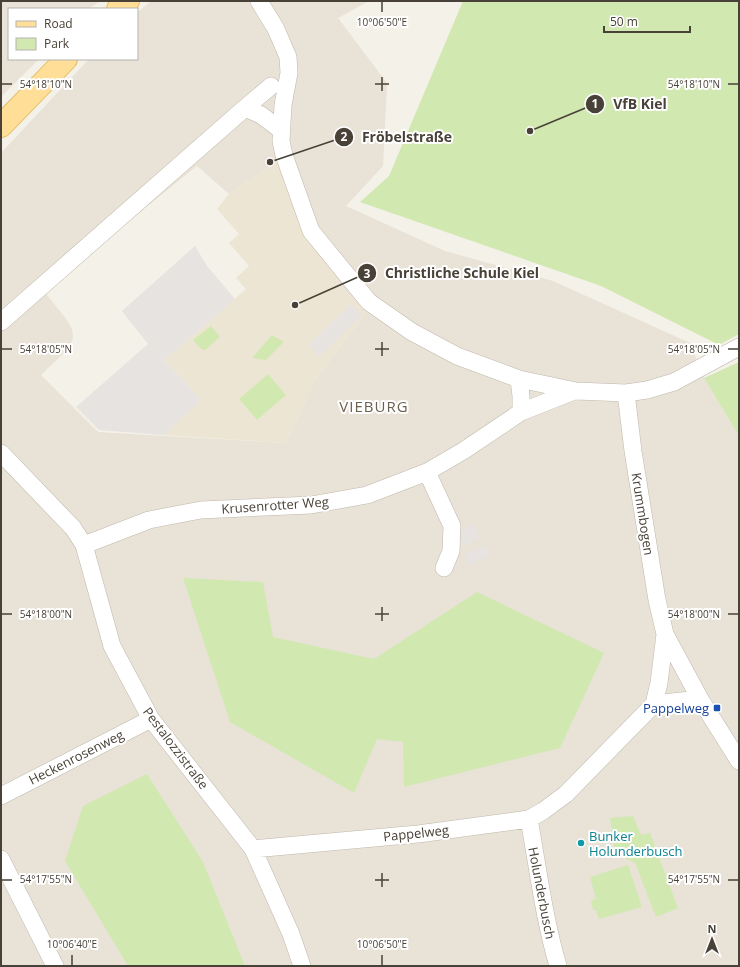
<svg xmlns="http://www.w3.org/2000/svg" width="740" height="967" font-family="'Open Sans',sans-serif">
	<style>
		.residential { fill: #e8e2d7; fill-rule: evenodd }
		.education { fill: #ede5d3 }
		.green { fill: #d1e9b1 }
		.parking { fill: #e6e3e0 }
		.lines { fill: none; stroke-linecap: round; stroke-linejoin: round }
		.minor-casing { stroke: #c0b8ab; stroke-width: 18 }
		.major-casing { stroke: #e5bc66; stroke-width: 24 }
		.minor { stroke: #fff; stroke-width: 17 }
		.major { stroke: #ffdf97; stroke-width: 22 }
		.ticks { fill: none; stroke: #484137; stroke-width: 1.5 }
		.transit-dot { fill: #1a4fb4; stroke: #fff; stroke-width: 1.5 }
		.culture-dot { fill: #0f9aa8; stroke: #fff; stroke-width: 1.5 }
		.labels { text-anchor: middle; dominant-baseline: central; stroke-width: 4; stroke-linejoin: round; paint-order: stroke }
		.street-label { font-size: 13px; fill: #484137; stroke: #fff }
		.transit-label { font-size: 13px; fill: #164399; stroke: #fff; text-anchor: end }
		.culture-label { font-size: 13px; fill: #0d838f; stroke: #fff; text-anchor: start }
		.quarter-label { font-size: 15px; letter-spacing: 1px; fill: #6b5f4e; stroke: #fff }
		.ticks-label { font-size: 10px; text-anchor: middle; fill: #484137; stroke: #fff; stroke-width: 4; stroke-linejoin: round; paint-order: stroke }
		.leader { fill: none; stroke: #484137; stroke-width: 1.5 }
		.callout-dot { fill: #484137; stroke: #fff; stroke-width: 1.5 }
		.mark-label { font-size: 12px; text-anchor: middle; font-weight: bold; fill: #fff }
		.callout-label { font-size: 14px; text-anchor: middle; font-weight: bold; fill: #484137; stroke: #fff; stroke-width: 4; stroke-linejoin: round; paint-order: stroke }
	</style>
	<rect width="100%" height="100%" fill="#f4f1e9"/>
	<path class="residential" d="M 1,1 L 100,1 L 89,9 L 9,9 L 9,59 L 39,59 L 1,97 Z
		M 151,1 L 369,1 L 338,18 L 387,83 L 383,166 L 346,206 L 445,251 L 553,281 L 690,343 L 704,378 L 739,436 L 739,966 L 1,966 L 1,153 L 89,59 L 137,59 L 137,13 ZM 279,160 L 306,236 L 348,294 L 368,310 L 314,382 L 286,443 L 98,432 L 41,375 L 69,348 L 73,338 L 72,329 L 67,320 L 43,290 L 197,166 L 229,194 Z"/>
	<path class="education" d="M 279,160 L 306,236 L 348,294 L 368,310 L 314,382 L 286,443 L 164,435 L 201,400 L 164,360 L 246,289 L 236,278 L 249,266 L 229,243 L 239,234 L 217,209 L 229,194 Z"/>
	<path class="green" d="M 463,1 L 739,1 L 739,334 L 719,345 L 601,286 L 360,202 L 389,176 Z
		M 211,326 L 220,337 L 205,350 L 201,349 L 193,340 Z
		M 272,335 L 284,342 L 266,360 L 252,358 Z
		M 739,362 L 739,436 L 704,378 Z
		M 268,374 L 286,395 L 257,420 L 239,399 Z
		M 183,578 L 263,582 L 273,637 L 374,659 L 477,592 L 604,653 L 560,748 L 404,787 L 403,742 L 377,739 L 354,793 L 230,722 Z
		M 147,774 L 203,862 L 245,966 L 128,966 L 65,861 L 83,806 Z
		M 633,816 L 641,835 L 650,833 L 678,908 L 656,917 L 635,863 L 615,853 L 610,818 Z
		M 628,865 L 642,907 L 599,919 L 596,910 L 593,910 L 591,900 L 596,899 L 590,877 Z"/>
	<path class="parking" d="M 195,246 L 207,266 L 235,299 L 164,360 L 201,400 L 164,435 L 99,430 L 76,407 L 148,344 L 122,311 Z
		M 351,304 L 362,315 L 319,357 L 308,345 Z
		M 473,524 L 480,537 L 457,549 L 457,532 Z
		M 484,546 L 490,555 L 469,566 L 465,555 Z"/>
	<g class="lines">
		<g class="minor-casing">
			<path id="minor" d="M 259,1 L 276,29 L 288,57 L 289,73 L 283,105 L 281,141 L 284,155 L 311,231 L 369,302 L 412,332 L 457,356 L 519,379 L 576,391 L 626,393 L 647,390 L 674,382 L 739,347
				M 245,108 L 271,86
				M 1,322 L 245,108 L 261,115 L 281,130
				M 519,379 L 521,396 L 521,412
				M 626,393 L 633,451 L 657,600 L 665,634 L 700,699 L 739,761
				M 1,453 L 73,528 L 84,545 L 112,646 L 151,719 L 253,849 L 291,934 L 302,966
				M 427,472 L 452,526 L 451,551 L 444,568
				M 84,545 L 149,520 L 201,510 L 311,505 L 367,495 L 427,472 L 463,451 L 521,412 L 574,391
				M 654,704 L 700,699
				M 1,796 L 151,719
				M 529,819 C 538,869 544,918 558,966
				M 253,849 L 418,834 L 529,819 L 543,811 L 566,794 L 654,704 L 659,683 L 665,634
				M 1,859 L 55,966"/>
		</g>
		<g class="major-casing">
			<path id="major" d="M 118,9 L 128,1
				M 1,126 L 66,59"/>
		</g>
		<use href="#minor" class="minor"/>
		<use href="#major" class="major"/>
	</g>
	<path class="ticks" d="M 382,2 L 382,12M 382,77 L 382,91M 2,84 L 12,84M 375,84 L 389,84M 728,84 L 738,84M 382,342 L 382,356M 2,349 L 12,349M 375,349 L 389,349M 728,349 L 738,349M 382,607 L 382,621M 2,614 L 12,614M 375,614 L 389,614M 728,614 L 738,614M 382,873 L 382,887M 2,880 L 12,880M 375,880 L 389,880M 728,880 L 738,880M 72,955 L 72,965M 382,955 L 382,965"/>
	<rect class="transit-dot" x="713" y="704" width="8" height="8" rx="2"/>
	<circle class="culture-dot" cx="581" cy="843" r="4"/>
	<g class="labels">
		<g class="street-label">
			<text transform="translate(275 505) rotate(-4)">Krusenrotter Weg</text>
			<text transform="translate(643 514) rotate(81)">Krummbogen</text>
			<text transform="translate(176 748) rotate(53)">Pestalozzistraße</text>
			<text transform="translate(76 757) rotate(-27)">Heckenrosenweg</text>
			<text transform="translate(416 833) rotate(-6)">Pappelweg</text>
			<text transform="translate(542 893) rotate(79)">Holunderbusch</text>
		</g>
		<g class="transit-label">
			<text x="709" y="708">Pappelweg</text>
		</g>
		<g class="culture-label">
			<text x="589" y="836">Bunker<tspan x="589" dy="15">Holunderbusch</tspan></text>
		</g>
		<g class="quarter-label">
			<text x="374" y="406">VIEBURG</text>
		</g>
	</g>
	<g class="ticks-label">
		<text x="382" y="26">10°06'50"E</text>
		<text x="46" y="88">54°18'10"N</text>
		<text x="694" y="88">54°18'10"N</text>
		<text x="46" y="353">54°18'05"N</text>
		<text x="694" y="353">54°18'05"N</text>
		<text x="46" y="618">54°18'00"N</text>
		<text x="694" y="618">54°18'00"N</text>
		<text x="46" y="883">54°17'55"N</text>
		<text x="694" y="883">54°17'55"N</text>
		<text x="72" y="948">10°06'40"E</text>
		<text x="382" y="948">10°06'50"E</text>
	</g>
	<path class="leader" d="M530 131L595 104M270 162L344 137M295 305L367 273"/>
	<g class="callout-dot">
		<circle cx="530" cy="131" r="4"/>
		<circle cx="270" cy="162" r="4"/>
		<circle cx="295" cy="305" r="4"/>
		<circle cx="595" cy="104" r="10"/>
		<circle cx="344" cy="137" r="10"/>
		<circle cx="367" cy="273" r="10"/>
	</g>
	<g class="mark-label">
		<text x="595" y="108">1</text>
		<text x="344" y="141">2</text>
		<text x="367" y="278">3</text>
	</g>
	<g class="callout-label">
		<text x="640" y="109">VfB Kiel</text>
		<text x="407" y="142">Fröbelstraße</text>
		<text x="462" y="278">Christliche Schule Kiel</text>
	</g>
	<rect width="740" height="967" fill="none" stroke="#484137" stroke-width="4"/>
	<rect x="8" y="8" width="130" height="52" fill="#ffffff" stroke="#b6b3af"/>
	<rect x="16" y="21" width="20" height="6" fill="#ffdf97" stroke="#b6b3af"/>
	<text x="44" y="28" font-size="12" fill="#484137">Road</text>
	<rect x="16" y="38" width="20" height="12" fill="#d1e9b1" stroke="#b6b3af"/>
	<text x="44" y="48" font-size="12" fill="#484137">Park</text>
	<g transform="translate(712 939)" stroke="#ffffff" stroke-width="3" paint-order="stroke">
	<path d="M0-3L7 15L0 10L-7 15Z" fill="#484137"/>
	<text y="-6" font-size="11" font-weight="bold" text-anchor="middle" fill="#484137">N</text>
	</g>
	<path d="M604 26v6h86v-6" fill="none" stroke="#484137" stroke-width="2"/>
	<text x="610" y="26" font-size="12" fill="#484137" stroke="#ffffff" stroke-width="3" paint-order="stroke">50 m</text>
</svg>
